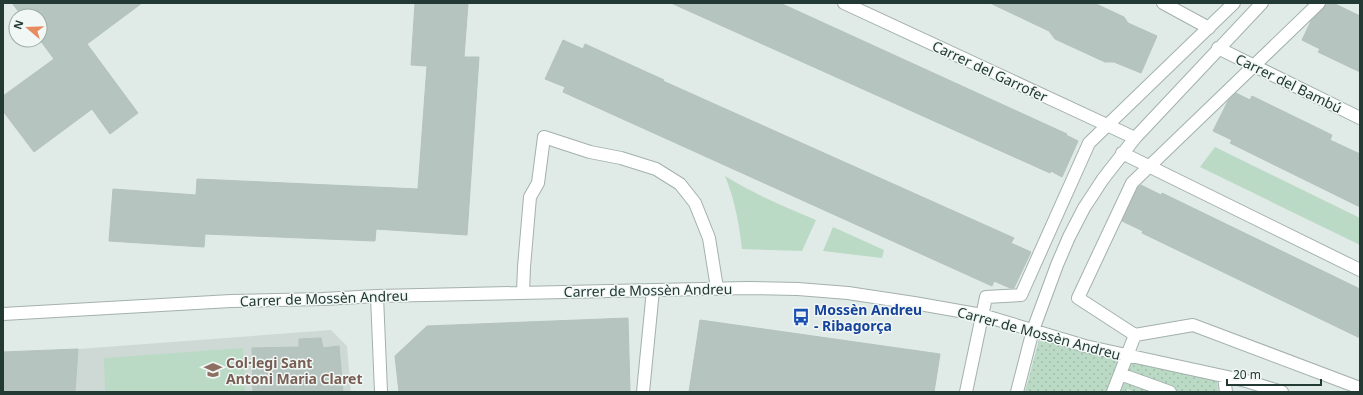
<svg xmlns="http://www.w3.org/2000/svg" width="1363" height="395" font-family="'Noto Sans',sans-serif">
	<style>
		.built { fill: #ced9d5 }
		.grass { fill: url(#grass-dots) }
		.garden { fill: #badac5 }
		.building { fill: #b6c4bf; stroke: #b3c3bd }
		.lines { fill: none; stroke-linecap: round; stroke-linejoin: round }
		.minor-casing { stroke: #a3b1ad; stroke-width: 14 }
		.minor { stroke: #fff; stroke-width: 12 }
		.labels { text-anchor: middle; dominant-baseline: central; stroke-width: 3; stroke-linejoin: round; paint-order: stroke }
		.street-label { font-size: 14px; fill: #223934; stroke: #f0f7f4 }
		.transit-label { font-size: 14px; font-weight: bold; fill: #164399; stroke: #f0f7f4; text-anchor: start }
		.education-label { font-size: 14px; font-weight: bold; fill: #785e54; stroke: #f0f7f4; text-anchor: start }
	</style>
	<defs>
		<pattern id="grass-dots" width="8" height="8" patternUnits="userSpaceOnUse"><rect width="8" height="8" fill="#badac5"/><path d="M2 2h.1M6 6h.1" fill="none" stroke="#a0bcaa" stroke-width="1.8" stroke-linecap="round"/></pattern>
	</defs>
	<rect width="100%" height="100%" fill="#e0eae6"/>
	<path class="built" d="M 331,330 L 347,346 L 351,392 L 75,392 L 78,349 Z"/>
	<path class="grass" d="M 1039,340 L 1217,381 L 1218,392 L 1135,392 L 1127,389 L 1126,392 L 1025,392 Z"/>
	<path class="garden" d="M 1215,147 L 1360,218 L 1360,245 L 1200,167 Z
		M 725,176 C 754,194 785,207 816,220 L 802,251 L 742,249 C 739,224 735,200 725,176 Z
		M 833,227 L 884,250 L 882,258 L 823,251 Z
		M 243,348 L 245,392 L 105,392 L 104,358 Z"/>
	<path class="building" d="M 12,3 L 142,3 L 87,44 L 138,113 L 110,134 L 92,109 L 34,152 L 3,111 L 3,96 L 54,59 L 40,40 L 40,16 L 22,16 Z
		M 415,3 L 468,3 L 464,57 L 479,57 L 467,235 L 376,229 L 375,241 L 205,234 L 204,247 L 109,241 L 113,189 L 196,195 L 197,179 L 418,189 L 427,66 L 411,65 Z
		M 671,3 L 780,3 L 1067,134 L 1066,135 L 1078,141 L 1062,177 L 1051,171 L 1050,173 Z
		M 990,3 L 1094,3 L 1124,17 L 1128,23 L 1157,36 L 1141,73 L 1114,62 L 1105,62 L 1055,39 L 1049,31 Z
		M 1326,3 L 1333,3 L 1360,16 L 1360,72 L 1318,52 L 1320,49 L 1302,40 L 1311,21 L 1324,8 Z
		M 563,40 L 583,49 L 585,44 L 664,80 L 663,81 L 1014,238 L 1011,243 L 1031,252 L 1014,288 L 1010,288 L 994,281 L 992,286 L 563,92 L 565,87 L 545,79 Z
		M 1236,93 L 1250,100 L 1252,96 L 1332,135 L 1330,140 L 1360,154 L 1360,207 L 1230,143 L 1232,140 L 1213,131 L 1228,101 Z
		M 1141,185 L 1161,195 L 1162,193 L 1360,289 L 1360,338 L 1142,233 L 1143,231 L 1122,221 L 1138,187 Z
		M 628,318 L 630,392 L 399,392 L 395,356 L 427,326 Z
		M 700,320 L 940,354 L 934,392 L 689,392 Z
		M 321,338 L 323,348 L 339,346 L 343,392 L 253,392 L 252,348 L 299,347 L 299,339 Z
		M 78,349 L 75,392 L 3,392 L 3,352 Z"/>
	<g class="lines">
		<g class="minor-casing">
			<path id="minor" d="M 844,3 L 1135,138
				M 1163,3 L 1209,28
				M 1218,48 L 1360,118
				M 1122,153 L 1360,270
				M 523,292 L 524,267 L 530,197 L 538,183 L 544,137 L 590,152 L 621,158 L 656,169 L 680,184 L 695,203 L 709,238 L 717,288
				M 377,296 L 381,392
				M 3,314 L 231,301 L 323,299 L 377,296 L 747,288 L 798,289 L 848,293 L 914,303 L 982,315 L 1085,346 L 1246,381 L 1282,392
				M 1135,335 L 1193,325 L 1360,388
				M 1120,374 L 1170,392
				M 1224,377 L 1226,392
				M 643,392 L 653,290
				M 966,392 L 986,297 L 1021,295 L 1089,143 L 1234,3
				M 1017,392 L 1033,330 L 1057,265 L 1069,237 L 1084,208 L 1103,179 L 1135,138 L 1262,3
				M 1113,392 L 1135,335 L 1078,298 L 1132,183 L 1319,3"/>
		</g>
		<use href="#minor" class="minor"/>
	</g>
	<defs>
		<g id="bus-bare" transform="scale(1.38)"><path d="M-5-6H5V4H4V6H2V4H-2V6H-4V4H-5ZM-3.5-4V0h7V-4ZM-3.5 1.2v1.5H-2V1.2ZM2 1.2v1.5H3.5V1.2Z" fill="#1a4fb4" stroke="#f0f7f4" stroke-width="2.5" paint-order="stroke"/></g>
		<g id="school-bare" transform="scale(1.38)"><path d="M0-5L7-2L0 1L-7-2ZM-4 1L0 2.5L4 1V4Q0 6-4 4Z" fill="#8d6e63" stroke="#f0f7f4" stroke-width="2.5" paint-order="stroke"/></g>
	</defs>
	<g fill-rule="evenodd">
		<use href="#bus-bare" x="801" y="317"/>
		<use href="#school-bare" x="213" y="370"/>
	</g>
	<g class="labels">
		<g class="street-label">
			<text transform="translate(990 71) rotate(25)">Carrer del Garrofer</text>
			<text transform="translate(1289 83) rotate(26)">Carrer del Bambú</text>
			<text transform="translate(648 290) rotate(-1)">Carrer de Mossèn Andreu</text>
			<text transform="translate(324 298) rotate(-2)">Carrer de Mossèn Andreu</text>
			<text transform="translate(1039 333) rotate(15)">Carrer de Mossèn Andreu</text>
		</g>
		<g class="transit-label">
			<text x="814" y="309">Mossèn Andreu<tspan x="814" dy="16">- Ribagorça</tspan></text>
		</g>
		<g class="education-label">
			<text x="226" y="362">Col·legi Sant<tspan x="226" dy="16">Antoni Maria Claret</tspan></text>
		</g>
	</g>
	<rect width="1363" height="395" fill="none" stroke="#223934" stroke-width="8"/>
	<g transform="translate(28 28) rotate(289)"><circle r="19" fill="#f0f7f4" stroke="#9eaba7"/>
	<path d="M0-3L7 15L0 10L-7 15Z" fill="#e78b61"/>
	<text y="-6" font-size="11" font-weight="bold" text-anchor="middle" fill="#223934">N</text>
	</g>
	<path d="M1227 379v6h94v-6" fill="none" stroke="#223934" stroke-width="2"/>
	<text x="1233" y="379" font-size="12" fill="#223934" stroke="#f0f7f4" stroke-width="3" paint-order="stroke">20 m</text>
</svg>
